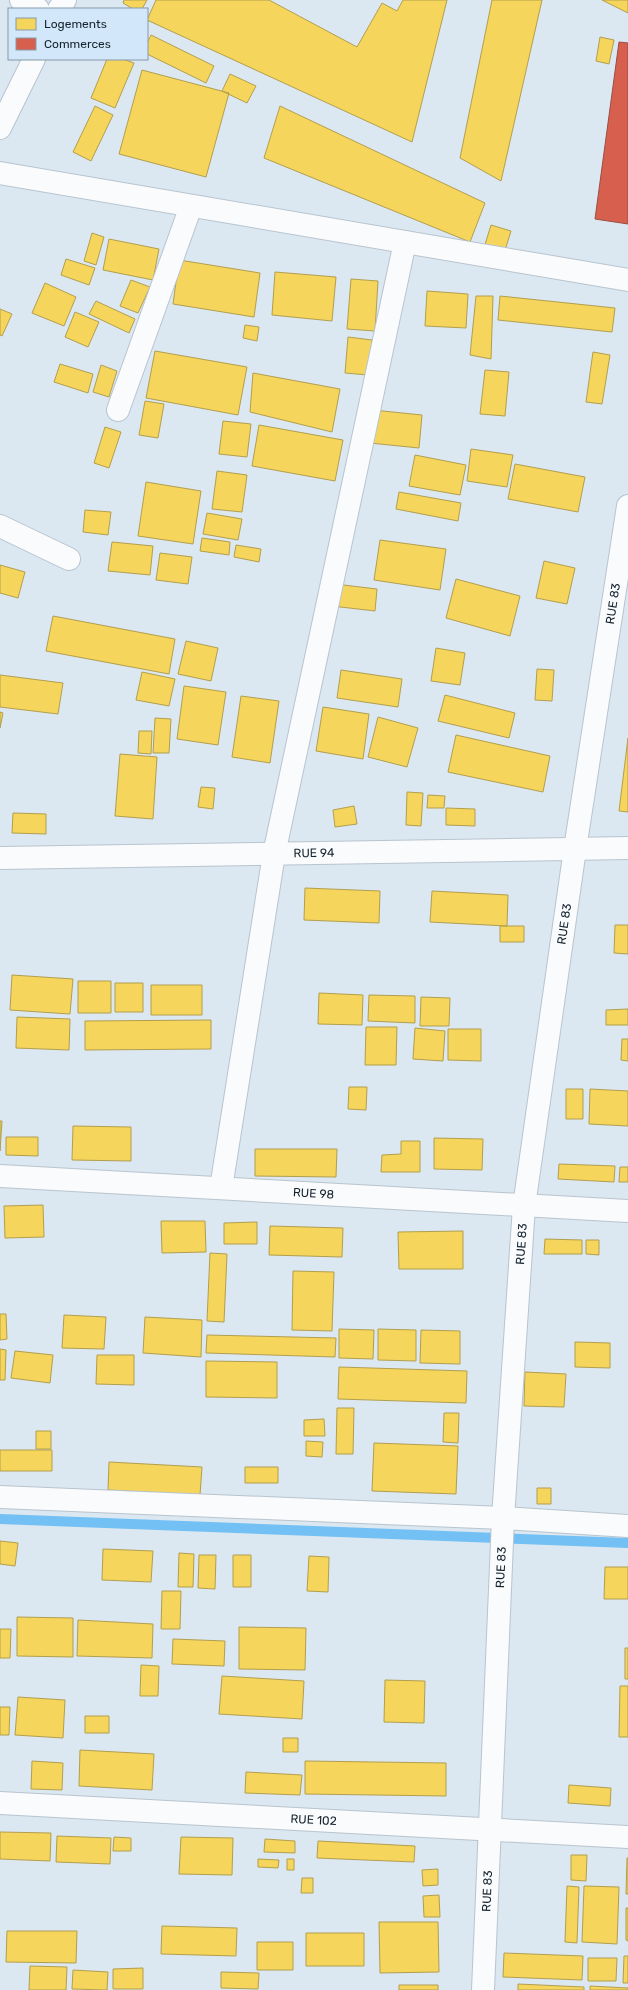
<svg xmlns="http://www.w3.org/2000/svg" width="628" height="1990" font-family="Rubik,sans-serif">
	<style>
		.homes { fill: #f6d55c; stroke: #b29f4e }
		.shops { fill: #d6604d; stroke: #9c4d43 }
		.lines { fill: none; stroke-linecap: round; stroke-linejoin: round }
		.stream { stroke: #72c0f4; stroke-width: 10 }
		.minor-casing { stroke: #b8c4ce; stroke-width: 24 }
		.minor { stroke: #fafbfd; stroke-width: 22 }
		.labels { text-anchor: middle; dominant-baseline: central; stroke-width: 4; stroke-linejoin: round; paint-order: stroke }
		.street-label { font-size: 12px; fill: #14222d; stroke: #d2e8fa }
	</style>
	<rect width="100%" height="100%" fill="#dbe7f1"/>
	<path class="homes" d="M 124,0 L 147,0 L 142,9 L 133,9 L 123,3 Z
		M 156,0 L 269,0 L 357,47 L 382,3 L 397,11 L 403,0 L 447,0 L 412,142 L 147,20 Z
		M 492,0 L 542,0 L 501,181 L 460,158 Z
		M 602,0 L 628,0 L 628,13 Z
		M 151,35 L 214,66 L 206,83 L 147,54 L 147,43 Z
		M 600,37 L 614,40 L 609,64 L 596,61 Z
		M 107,59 L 123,59 L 134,63 L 115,108 L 91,98 Z
		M 142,70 L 229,93 L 206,177 L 119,154 Z
		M 230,74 L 256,86 L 247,103 L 222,91 Z
		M 95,106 L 113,115 L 91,161 L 73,152 Z
		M 280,106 L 485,203 L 470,242 L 264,158 Z
		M 491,225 L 511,231 L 503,257 L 483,251 Z
		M 92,233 L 104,237 L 96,265 L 84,261 Z
		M 109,239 L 159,249 L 153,280 L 103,270 Z
		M 66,259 L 95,268 L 89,285 L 61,275 Z
		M 179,260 L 260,273 L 254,317 L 173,304 Z
		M 275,272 L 336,277 L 332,321 L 272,315 Z
		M 351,279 L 378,281 L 375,331 L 347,329 Z
		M 131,280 L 150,287 L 138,313 L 120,306 Z
		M 45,283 L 76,297 L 64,326 L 32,313 Z
		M 427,291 L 468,294 L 466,328 L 425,326 Z
		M 476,296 L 493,296 L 491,359 L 470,355 Z
		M 500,296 L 615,308 L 612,332 L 498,320 Z
		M 96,301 L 135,319 L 129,333 L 89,314 Z
		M 0,309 L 12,314 L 2,336 L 0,335 Z
		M 75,312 L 99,322 L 88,347 L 65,337 Z
		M 245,325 L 259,327 L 257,341 L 243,338 Z
		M 348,337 L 372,340 L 368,375 L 345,373 Z
		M 155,351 L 247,367 L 238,415 L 146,398 Z
		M 593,352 L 610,355 L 602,404 L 586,402 Z
		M 60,364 L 93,374 L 88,393 L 54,382 Z
		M 101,365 L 117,371 L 109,397 L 93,392 Z
		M 485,370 L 509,372 L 505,416 L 480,414 Z
		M 253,373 L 340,389 L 332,432 L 250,412 Z
		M 145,401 L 164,404 L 158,438 L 139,435 Z
		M 373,410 L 422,415 L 419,448 L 370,443 Z
		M 223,421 L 251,424 L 247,457 L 219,454 Z
		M 259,425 L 343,440 L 335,481 L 252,466 Z
		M 105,427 L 121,432 L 109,468 L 94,463 Z
		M 471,449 L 513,455 L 507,487 L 467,481 Z
		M 415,455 L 466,465 L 460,495 L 409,486 Z
		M 515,464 L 585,477 L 578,512 L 508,499 Z
		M 217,471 L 247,475 L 242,512 L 212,509 Z
		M 146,482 L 201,491 L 193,544 L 138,536 Z
		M 399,492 L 461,503 L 458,521 L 396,509 Z
		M 85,510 L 111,512 L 108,535 L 83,532 Z
		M 207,513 L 242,519 L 238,540 L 203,534 Z
		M 202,538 L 230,542 L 229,555 L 200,551 Z
		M 380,540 L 446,549 L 440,590 L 374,580 Z
		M 112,542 L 153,546 L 150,575 L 108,571 Z
		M 236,545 L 261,549 L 259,562 L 234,557 Z
		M 160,553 L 192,557 L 188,584 L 156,580 Z
		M 544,561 L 575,568 L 567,604 L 536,598 Z
		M 0,565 L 25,572 L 18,598 L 0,593 Z
		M 456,579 L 520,596 L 510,636 L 446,618 Z
		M 335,584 L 377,589 L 375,611 L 332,606 Z
		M 53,616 L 175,639 L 169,674 L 46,651 Z
		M 186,641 L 218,648 L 211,681 L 178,674 Z
		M 436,648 L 465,653 L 460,685 L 431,681 Z
		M 537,669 L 554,670 L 552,701 L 535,700 Z
		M 341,670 L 402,679 L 398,707 L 337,698 Z
		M 142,672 L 175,679 L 169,706 L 136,700 Z
		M 0,675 L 63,683 L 58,714 L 0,707 Z
		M 184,686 L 226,692 L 218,745 L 177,739 Z
		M 445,695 L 515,713 L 509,738 L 438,721 Z
		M 241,696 L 279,701 L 270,763 L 232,757 Z
		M 323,707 L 369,714 L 363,759 L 316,751 Z
		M 0,712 L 3,713 L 0,728 Z
		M 378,717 L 418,728 L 407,767 L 368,757 Z
		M 155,718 L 171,719 L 169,753 L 153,753 Z
		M 139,731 L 152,731 L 151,754 L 138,753 Z
		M 456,735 L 550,756 L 543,792 L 448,772 Z
		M 628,738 L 628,812 L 619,811 Z
		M 120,754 L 157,757 L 153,819 L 115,816 Z
		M 201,787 L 215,788 L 213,809 L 198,807 Z
		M 407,792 L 423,793 L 421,826 L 406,825 Z
		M 428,795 L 445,796 L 444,808 L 427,808 Z
		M 354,806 L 357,824 L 335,827 L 333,810 Z
		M 446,808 L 475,809 L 475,826 L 446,825 Z
		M 13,813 L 46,814 L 46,834 L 12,833 Z
		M 305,888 L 380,891 L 379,923 L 304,920 Z
		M 432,891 L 508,895 L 507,926 L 430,922 Z
		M 615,925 L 628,925 L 628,954 L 614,953 Z
		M 500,926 L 524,926 L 524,942 L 500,942 Z
		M 12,975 L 73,979 L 70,1014 L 10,1010 Z
		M 78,981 L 111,981 L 111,1013 L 78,1013 Z
		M 115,983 L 143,983 L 143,1012 L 115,1012 Z
		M 151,985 L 202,985 L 202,1015 L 151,1015 Z
		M 319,993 L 363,995 L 362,1025 L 318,1024 Z
		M 369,995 L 415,996 L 415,1023 L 368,1021 Z
		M 421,997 L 450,998 L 449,1026 L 420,1026 Z
		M 628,1009 L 628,1025 L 606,1025 L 606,1010 Z
		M 17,1017 L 70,1019 L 69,1050 L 16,1048 Z
		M 211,1020 L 211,1049 L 85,1050 L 85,1021 Z
		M 366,1027 L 397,1027 L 396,1065 L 365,1065 Z
		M 415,1028 L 445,1031 L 443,1061 L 413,1059 Z
		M 448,1029 L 481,1029 L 481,1061 L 448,1060 Z
		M 622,1039 L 628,1039 L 628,1061 L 621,1060 Z
		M 349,1087 L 367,1087 L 366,1110 L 348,1109 Z
		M 566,1089 L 583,1089 L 583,1119 L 566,1119 Z
		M 590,1089 L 628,1091 L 628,1126 L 589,1124 Z
		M 0,1121 L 2,1121 L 0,1151 Z
		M 73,1126 L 131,1127 L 131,1161 L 72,1160 Z
		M 6,1137 L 38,1137 L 38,1156 L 6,1155 Z
		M 434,1138 L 483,1139 L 482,1170 L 434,1169 Z
		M 401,1141 L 420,1141 L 420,1172 L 381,1172 L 382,1155 L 401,1154 Z
		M 255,1149 L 337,1149 L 336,1177 L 255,1176 Z
		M 559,1164 L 615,1166 L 614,1182 L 558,1179 Z
		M 620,1167 L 628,1167 L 628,1182 L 619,1182 Z
		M 43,1205 L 44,1237 L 5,1238 L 4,1206 Z
		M 161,1221 L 205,1221 L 206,1252 L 162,1253 Z
		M 257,1222 L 257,1244 L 224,1244 L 224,1223 Z
		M 270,1226 L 343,1228 L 342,1257 L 269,1255 Z
		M 463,1231 L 463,1269 L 399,1269 L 398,1232 Z
		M 545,1239 L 582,1240 L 582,1254 L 544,1254 Z
		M 586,1240 L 599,1240 L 599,1255 L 586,1254 Z
		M 210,1253 L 227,1254 L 224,1322 L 207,1321 Z
		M 293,1271 L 334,1272 L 332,1331 L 292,1330 Z
		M 0,1314 L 6,1314 L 7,1339 L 0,1340 Z
		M 64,1315 L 106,1317 L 104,1349 L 62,1348 Z
		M 145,1317 L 202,1320 L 201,1357 L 143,1353 Z
		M 339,1329 L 374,1330 L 373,1359 L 339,1358 Z
		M 378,1329 L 416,1330 L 416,1361 L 378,1360 Z
		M 421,1330 L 460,1331 L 460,1364 L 420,1363 Z
		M 207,1335 L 336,1338 L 335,1357 L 206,1353 Z
		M 575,1342 L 610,1343 L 610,1368 L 575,1367 Z
		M 0,1349 L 6,1350 L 5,1380 L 0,1380 Z
		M 15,1351 L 53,1355 L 50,1383 L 11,1378 Z
		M 97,1355 L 134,1355 L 134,1385 L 96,1384 Z
		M 206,1361 L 277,1362 L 277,1398 L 206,1397 Z
		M 339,1367 L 467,1371 L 466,1403 L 338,1399 Z
		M 525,1372 L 566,1374 L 564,1407 L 524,1406 Z
		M 337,1408 L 354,1408 L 353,1454 L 336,1454 Z
		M 444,1413 L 459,1413 L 458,1443 L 443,1442 Z
		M 324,1419 L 325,1436 L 304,1436 L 304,1420 Z
		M 36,1431 L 51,1431 L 51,1449 L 36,1449 Z
		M 306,1441 L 323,1442 L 322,1457 L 306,1456 Z
		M 374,1443 L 458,1446 L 456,1494 L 372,1491 Z
		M 0,1450 L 52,1450 L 52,1471 L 0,1471 Z
		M 109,1462 L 202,1467 L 200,1495 L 108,1490 Z
		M 245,1467 L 278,1467 L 278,1483 L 245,1483 Z
		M 537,1488 L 551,1488 L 551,1504 L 537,1504 Z
		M 0,1541 L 18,1543 L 15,1566 L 0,1564 Z
		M 103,1549 L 153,1551 L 151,1582 L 102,1580 Z
		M 179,1553 L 194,1554 L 193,1587 L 178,1587 Z
		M 199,1555 L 216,1555 L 215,1589 L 198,1588 Z
		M 233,1555 L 251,1555 L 251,1587 L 233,1587 Z
		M 309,1556 L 329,1557 L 328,1592 L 307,1591 Z
		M 605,1567 L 628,1567 L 628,1599 L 604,1599 Z
		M 162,1591 L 181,1591 L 180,1629 L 161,1629 Z
		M 17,1617 L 73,1618 L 73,1657 L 17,1656 Z
		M 78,1620 L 153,1624 L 152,1658 L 77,1656 Z
		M 239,1627 L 306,1628 L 305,1670 L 239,1669 Z
		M 0,1629 L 11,1629 L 10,1658 L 0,1658 Z
		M 173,1639 L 225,1641 L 224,1666 L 172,1664 Z
		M 625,1648 L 628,1648 L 628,1679 L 625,1679 Z
		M 141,1665 L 159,1666 L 158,1696 L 140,1696 Z
		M 222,1676 L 304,1681 L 302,1719 L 219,1714 Z
		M 385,1680 L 425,1681 L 424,1723 L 384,1722 Z
		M 620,1686 L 628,1686 L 628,1737 L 619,1737 Z
		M 18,1697 L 65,1700 L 63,1738 L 15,1735 Z
		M 0,1707 L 10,1707 L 9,1735 L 0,1735 Z
		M 85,1716 L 109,1716 L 109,1733 L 85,1733 Z
		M 283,1738 L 298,1738 L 298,1752 L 283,1752 Z
		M 80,1750 L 154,1754 L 152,1790 L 79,1786 Z
		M 32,1761 L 63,1763 L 62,1790 L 31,1789 Z
		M 305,1761 L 446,1763 L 446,1796 L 305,1794 Z
		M 246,1772 L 302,1775 L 300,1795 L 245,1793 Z
		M 569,1785 L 611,1788 L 610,1806 L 568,1803 Z
		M 0,1832 L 51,1833 L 50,1861 L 0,1859 Z
		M 57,1836 L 111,1838 L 110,1864 L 56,1862 Z
		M 114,1837 L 131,1838 L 131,1851 L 113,1851 Z
		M 181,1837 L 233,1838 L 232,1875 L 179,1874 Z
		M 265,1839 L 295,1841 L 295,1853 L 264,1852 Z
		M 318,1841 L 415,1846 L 414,1862 L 317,1858 Z
		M 571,1855 L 587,1855 L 586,1881 L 571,1880 Z
		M 627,1858 L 628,1858 L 628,1894 L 626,1894 Z
		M 258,1859 L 279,1860 L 278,1868 L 258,1867 Z
		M 287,1859 L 294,1859 L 294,1870 L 287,1870 Z
		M 438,1869 L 438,1885 L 423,1886 L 422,1870 Z
		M 302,1878 L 313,1878 L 313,1893 L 301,1893 Z
		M 567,1886 L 579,1887 L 577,1943 L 565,1942 Z
		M 584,1886 L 619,1887 L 617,1944 L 582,1942 Z
		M 439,1895 L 440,1917 L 424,1917 L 423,1896 Z
		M 626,1908 L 628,1908 L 628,1941 L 626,1940 Z
		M 379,1922 L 438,1922 L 439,1972 L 380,1973 Z
		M 162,1926 L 237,1928 L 236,1956 L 161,1954 Z
		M 7,1931 L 77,1931 L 76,1963 L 6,1962 Z
		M 306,1933 L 364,1933 L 364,1966 L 306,1966 Z
		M 257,1942 L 293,1942 L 293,1970 L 257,1970 Z
		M 504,1953 L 583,1956 L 582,1980 L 503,1977 Z
		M 624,1956 L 628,1956 L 628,1983 L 623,1983 Z
		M 588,1958 L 617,1958 L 616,1981 L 588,1981 Z
		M 30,1966 L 67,1967 L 66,1990 L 29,1990 Z
		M 143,1968 L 143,1989 L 113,1989 L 113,1969 Z
		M 73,1970 L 108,1972 L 107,1990 L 72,1989 Z
		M 221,1972 L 259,1973 L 258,1989 L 221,1988 Z
		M 518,1984 L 584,1987 L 584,1990 L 518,1990 Z
		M 399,1985 L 438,1985 L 438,1990 L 399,1990 Z
		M 590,1986 L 628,1988 L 628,1990 L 590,1990 Z"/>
	<path class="shops" d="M 619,42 L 628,43 L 628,224 L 595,219 Z"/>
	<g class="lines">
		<path class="stream" d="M 0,1519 L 628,1543"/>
		<g class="minor-casing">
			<g id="minor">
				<path d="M 21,0 L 38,9"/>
				<path d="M 59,9 L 65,0"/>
				<path d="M 0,128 L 34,59"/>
				<path d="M 0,173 L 628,280"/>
				<path d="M 118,410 L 191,206"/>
				<path d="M 0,526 L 69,559"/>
				<path id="s1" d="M 0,858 L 628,848"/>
				<path id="s2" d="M 0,1176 L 628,1211"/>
				<path d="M 221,1188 L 274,854 L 405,242"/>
				<path d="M 0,1497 L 503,1518 L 628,1526"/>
				<path id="s3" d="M 0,1803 L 628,1837"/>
				<path id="s4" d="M 483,1990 L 503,1518 L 524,1206 L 575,849 L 628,506"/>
			</g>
		</g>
		<use href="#minor" class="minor"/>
	</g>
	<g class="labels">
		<g class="street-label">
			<text stroke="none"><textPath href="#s4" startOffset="1394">RUE 83</textPath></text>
			<text stroke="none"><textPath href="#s1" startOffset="314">RUE 94</textPath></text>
			<text stroke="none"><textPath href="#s4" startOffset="1070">RUE 83</textPath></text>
			<text stroke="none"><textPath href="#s2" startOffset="314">RUE 98</textPath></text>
			<text stroke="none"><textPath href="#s4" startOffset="747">RUE 83</textPath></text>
			<text stroke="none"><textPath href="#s4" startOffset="423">RUE 83</textPath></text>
			<text stroke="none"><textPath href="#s3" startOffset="314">RUE 102</textPath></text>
			<text stroke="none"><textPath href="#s4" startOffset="99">RUE 83</textPath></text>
		</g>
	</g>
	<rect x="8" y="8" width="140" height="52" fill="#d2e8fa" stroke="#8699a8"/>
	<rect x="16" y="18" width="20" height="12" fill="#f6d55c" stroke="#8699a8"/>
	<text x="44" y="28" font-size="12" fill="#14222d">Logements</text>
	<rect x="16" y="38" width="20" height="12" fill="#d6604d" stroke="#8699a8"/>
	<text x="44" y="48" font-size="12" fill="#14222d">Commerces</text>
</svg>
